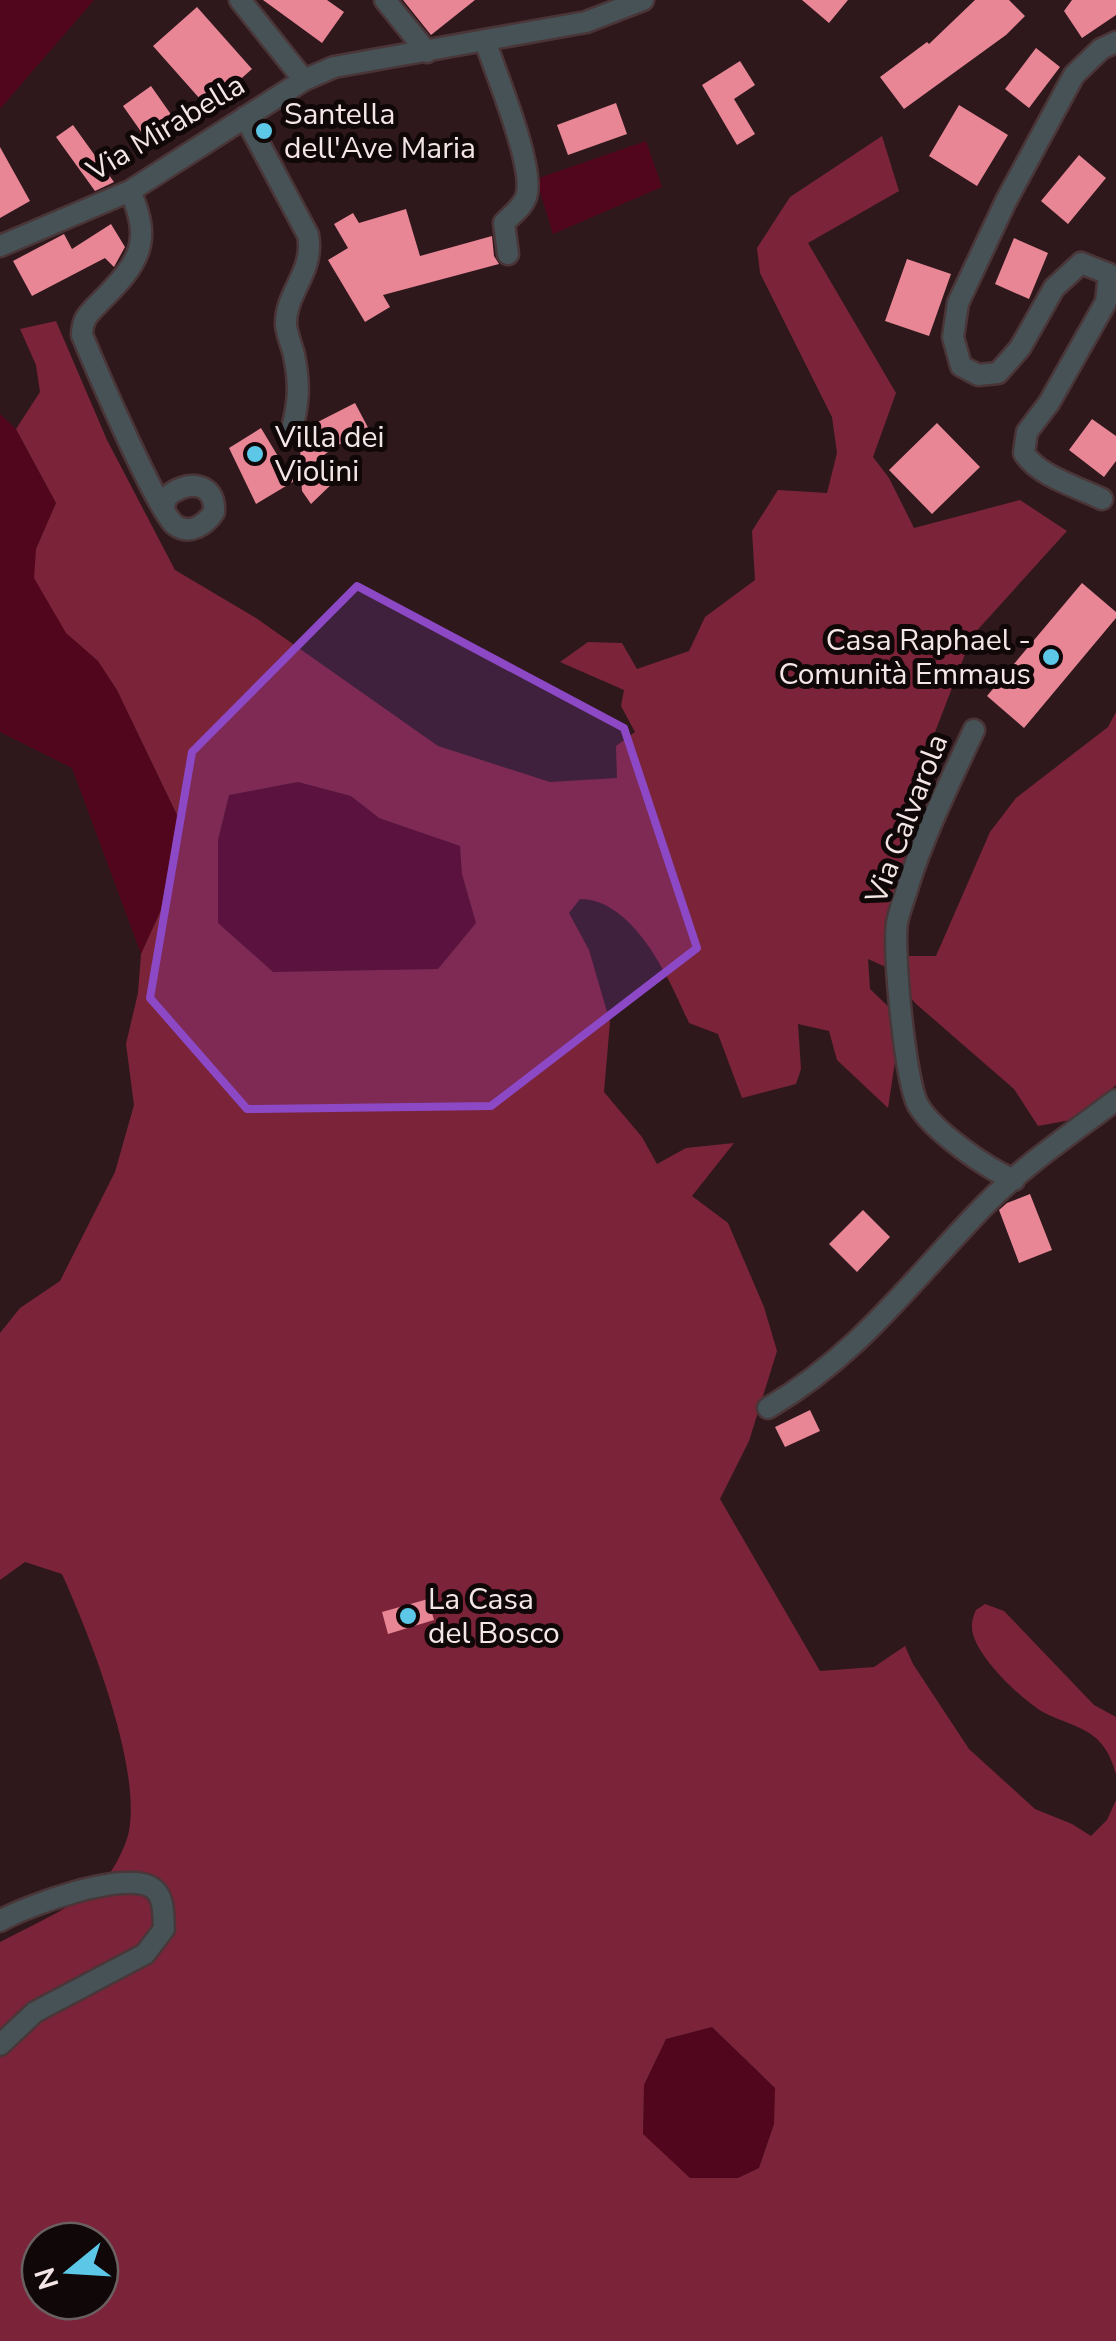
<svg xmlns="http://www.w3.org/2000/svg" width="1116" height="2341" font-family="'Nunito Sans',sans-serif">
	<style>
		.green { fill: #51061e }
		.forest { fill: #7b2439; fill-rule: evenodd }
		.building { fill: #e88696 }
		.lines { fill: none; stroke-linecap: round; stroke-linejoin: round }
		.street-casing { stroke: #4a3538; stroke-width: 25 }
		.street { stroke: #465255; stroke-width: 20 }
		.marked { fill: #8d48c5; fill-opacity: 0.2; stroke: #8d48c5; stroke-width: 8; stroke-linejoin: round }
		.poi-dot { fill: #5cc7e7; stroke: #0f0708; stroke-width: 4 }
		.labels { text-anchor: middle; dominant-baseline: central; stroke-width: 10; stroke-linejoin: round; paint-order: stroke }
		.poi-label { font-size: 30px; fill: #f4e5e6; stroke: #0f0708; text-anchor: start }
		.street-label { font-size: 30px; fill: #f4e5e6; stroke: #0f0708 }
	</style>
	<rect width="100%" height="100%" fill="#2e181c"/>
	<path class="green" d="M 0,0 L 94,0 L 0,109 Z
		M 646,141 L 662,187 L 553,234 L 536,179 Z
		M 0,414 L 16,429 L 56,503 L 36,549 L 66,633 L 98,661 L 117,690 L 178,817 L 161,910 L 141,954 L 72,768 L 0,732 Z
		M 298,782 L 351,796 L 379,818 L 460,846 L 462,874 L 476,923 L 438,969 L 273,972 L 218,923 L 218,840 L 229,795 Z
		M 712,2027 L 775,2088 L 774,2124 L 759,2168 L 738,2178 L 691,2179 L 643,2135 L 644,2085 L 666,2039 Z"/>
	<path class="forest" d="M 882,136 L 899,191 L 808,243 L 896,393 L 873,457 L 889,478 L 914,528 L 1020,500 L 1067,531 L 972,636 L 905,810 L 905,956 L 936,956 L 990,832 L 1016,798 L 1108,727 L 1116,712 L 1116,1085 L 1081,1118 L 1038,1126 L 1014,1089 L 915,1003 L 886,967 L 868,959 L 870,989 L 896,1014 L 896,1055 L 888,1108 L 837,1060 L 829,1031 L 798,1024 L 801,1069 L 796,1084 L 742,1098 L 718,1034 L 689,1023 C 670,980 634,899 580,899 L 569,913 L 589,950 L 610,1022 L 604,1092 L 642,1137 L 657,1164 L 686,1148 L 734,1143 L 692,1196 L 728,1223 L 764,1307 L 777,1351 L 749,1441 L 720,1499 L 820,1671 L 874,1667 L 905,1646 L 913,1664 L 969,1749 L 1035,1809 L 1072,1824 L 1091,1836 L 1107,1820 L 1116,1800 L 1116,2341 L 0,2341 L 0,1942 C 27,1928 93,1898 110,1873 C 117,1863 127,1843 129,1831 C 141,1765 90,1636 62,1574 L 25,1562 L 0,1580 L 0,1333 L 20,1308 L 60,1281 L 115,1172 L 134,1105 L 126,1044 L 138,993 L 141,954 L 161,910 L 178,817 L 117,690 L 98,661 L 66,633 L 34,578 L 36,549 L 56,503 L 16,429 L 40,392 L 36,365 L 20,329 L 56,321 L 107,440 L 175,570 L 256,618 L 438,746 L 550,782 L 617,778 L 616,746 L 635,732 L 621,706 L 624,690 L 560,662 L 588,642 L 622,643 L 637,669 L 689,651 L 705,617 L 755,580 L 752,531 L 778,490 L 827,493 L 837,453 L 832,417 L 760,273 L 757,248 L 790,197 ZM 298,782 L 351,796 L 379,818 L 460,846 L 462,874 L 476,923 L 438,969 L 273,972 L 218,923 L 218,840 L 229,795 ZM 712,2027 L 775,2088 L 774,2124 L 759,2168 L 738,2178 L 690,2178 L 643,2134 L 644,2085 L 666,2039 ZM 40,2241 L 100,2241 L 100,2301 L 40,2301 Z
		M 985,1604 L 1004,1611 L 1094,1705 L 1116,1717 L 1116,1774 C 1112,1761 1108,1750 1098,1740 C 1084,1726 1061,1722 1043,1712 C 1021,1699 970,1652 972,1625 C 972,1619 974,1615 976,1610 Z"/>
	<path class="building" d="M 263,0 L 327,0 L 344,12 L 322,43 Z
		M 403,0 L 475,0 L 431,35 Z
		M 802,0 L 848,0 L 829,23 Z
		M 975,0 L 1009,0 L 1025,16 L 1006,35 L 904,109 L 880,77 L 927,42 L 929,44 Z
		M 1072,0 L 1116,0 L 1116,15 L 1082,38 L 1064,11 Z
		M 197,7 L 252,69 L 208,108 L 153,46 Z
		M 1036,48 L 1060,67 L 1029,108 L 1005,89 Z
		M 740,61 L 755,85 L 734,99 L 755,134 L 737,145 L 702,85 Z
		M 151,86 L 177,123 L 149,143 L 123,106 Z
		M 616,103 L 627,134 L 568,155 L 557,125 Z
		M 959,105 L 1008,135 L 977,186 L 929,156 Z
		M 73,125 L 114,182 L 110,184 L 95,191 L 56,137 Z
		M 0,147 L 30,201 L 0,218 Z
		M 1079,155 L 1106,178 L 1068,224 L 1041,201 Z
		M 406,209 L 420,256 L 492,236 L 494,256 L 499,264 L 383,295 L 390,307 L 365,322 L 328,260 L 348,248 L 334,224 L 353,213 L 359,223 Z
		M 111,224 L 125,247 L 114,267 L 105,258 L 32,296 L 13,261 L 64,234 L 72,249 Z
		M 1014,238 L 1048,253 L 1029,299 L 995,284 Z
		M 907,259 L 951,274 L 929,336 L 885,321 Z
		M 355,403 L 372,435 L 337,445 L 301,473 L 300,443 L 306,428 Z
		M 1092,419 L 1116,436 L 1116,461 L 1104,477 L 1069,450 Z
		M 937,423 L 980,467 L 932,514 L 889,470 Z
		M 261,428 L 288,473 L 337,479 L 311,504 L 302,491 L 301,477 L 256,504 L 229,448 Z
		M 1082,583 L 1116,612 L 1116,618 L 1024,728 L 987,696 Z
		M 1030,1194 L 1052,1250 L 1019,1263 L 999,1210 L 1007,1203 Z
		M 863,1210 L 890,1237 L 857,1272 L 829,1244 Z
		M 810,1410 L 820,1431 L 785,1447 L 775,1427 Z
		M 428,1599 L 434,1620 L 388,1634 L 382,1612 Z"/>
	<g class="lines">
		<g class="street-casing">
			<path id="street" d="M 240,0 L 304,80
				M 385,0 L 427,52
				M 485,41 C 496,73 533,163 527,193 C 525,206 512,214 504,223 L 508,254
				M 245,117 L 308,235 C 315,272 285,292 286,325 C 287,335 292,346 294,355 C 300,384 299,404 291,432
				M 130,191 C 153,243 139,263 100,302 C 89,313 82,319 82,335 C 94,364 157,511 175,525 C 190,536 206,524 214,512 C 216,480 184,480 166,498 L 164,508
				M 0,246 L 130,191 L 304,80 L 334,67 L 586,22 L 643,0
				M 1102,499 C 1078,487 1038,476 1024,453 L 1027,432 L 1049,403 L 1106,302 L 1109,274 L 1081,263 L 1054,288 L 1020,348 L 998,373 L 978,375 L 961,366 L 953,337 L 958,303 L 1006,201 L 1074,75 L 1101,49 L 1116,42
				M 974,730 C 950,782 925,832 908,886 C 905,898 899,910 897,923 C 893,953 905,1080 918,1105 C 933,1131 986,1168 1014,1180
				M 768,1408 C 860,1354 912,1280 985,1205 C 1023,1166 1072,1133 1116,1100
				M 0,1921 C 28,1905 122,1871 151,1887 C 165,1895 163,1915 164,1929 L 145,1954 L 35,2012 L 0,2045"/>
		</g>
		<use href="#street" class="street"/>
	</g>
	<path class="marked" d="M 357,586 L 624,728 L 697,948 L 491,1106 L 247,1109 L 150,998 L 192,752 Z"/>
	<g class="poi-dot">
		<circle cx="264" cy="131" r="10"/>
		<circle cx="255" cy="454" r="10"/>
		<circle cx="1051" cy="657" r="10"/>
		<circle cx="408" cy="1616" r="10"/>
	</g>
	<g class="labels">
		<g class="poi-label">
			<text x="284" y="114">Santella<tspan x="284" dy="34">dell'Ave Maria</tspan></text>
			<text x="275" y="437">Villa dei<tspan x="275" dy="34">Violini</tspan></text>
			<text x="1031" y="640" text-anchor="end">Casa Raphael -<tspan x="1031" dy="34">Comunità Emmaus</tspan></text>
			<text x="428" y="1599">La Casa<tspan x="428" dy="34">del Bosco</tspan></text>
		</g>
		<g class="street-label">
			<text transform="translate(166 128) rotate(-31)">Via Mirabella</text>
			<text transform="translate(907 819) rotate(-69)">Via Calvarola</text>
		</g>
	</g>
	<g transform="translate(70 2271) rotate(252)"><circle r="48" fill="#0f0708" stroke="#6b6061" stroke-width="2.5"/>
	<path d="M0-8L18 38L0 25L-18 38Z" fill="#5cc7e7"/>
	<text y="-15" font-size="28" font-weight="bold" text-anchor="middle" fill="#f4e5e6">N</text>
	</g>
</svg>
